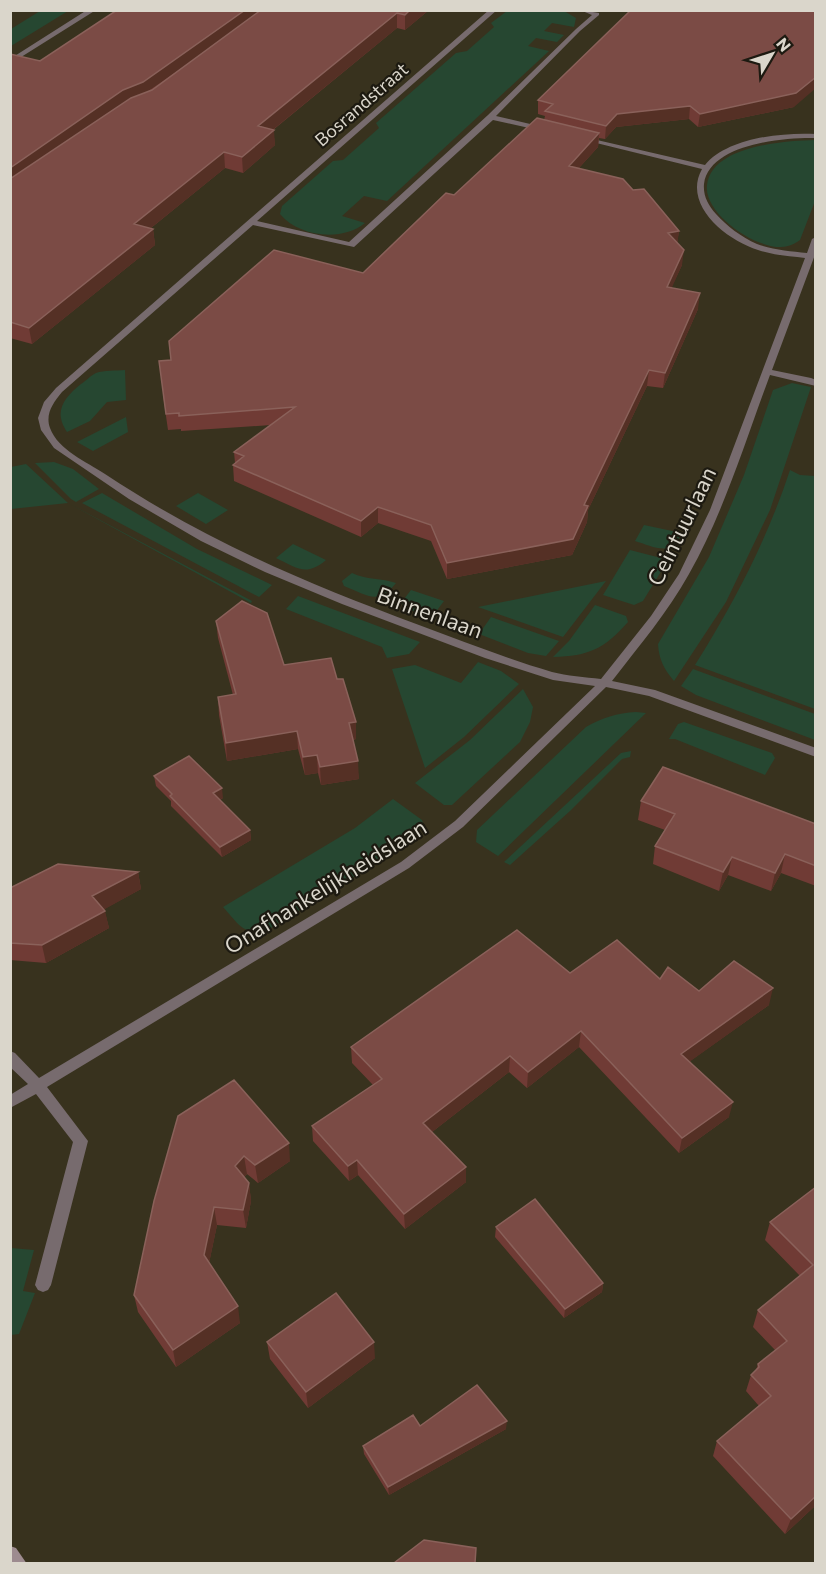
<svg xmlns="http://www.w3.org/2000/svg" width="826" height="1574" font-family="Commissioner,sans-serif">
	<style>
		.green { fill: #264731 }
		.lines { fill: none; stroke-linecap: round; stroke-linejoin: round }
		.minor { fill: #776b6e; fill-rule: evenodd }
		.secondary { fill: #9d8b8f; fill-rule: evenodd }
		.wall { fill: #703b35 }
		.shaded-wall { fill: #553025 }
		.building { fill: #7b4b45; stroke: #8a615a; stroke-width: 1.5 }
		.labels { text-anchor: middle; dominant-baseline: central; stroke-width: 4.5; stroke-linejoin: round; paint-order: stroke }
		.far-street-label { font-size: 18px; fill: #dad6cb; stroke: #1d1a11 }
		.street-label { font-size: 22px; fill: #dad6cb; stroke: #1d1a11 }
	</style>
	<rect width="100%" height="100%" fill="#38321e"/>
	<path class="green" d="M 40,11 L 68,11 L 11,46 L 11,29 Z
		M 507,11 L 564,11 L 576,18 L 574,27 L 552,23 L 544,31 L 564,35 L 557,42 L 536,38 L 528,46 L 549,51 L 387,201 L 364,196 L 342,216 L 365,223 C 342,242 299,237 280,214 L 282,206 L 333,161 L 343,160 L 379,128 L 376,123 L 456,53 L 467,51 L 494,27 L 491,23 Z
		M 815,140 L 815,201 L 800,240 C 797,242 792,245 788,246 C 762,254 703,215 707,185 C 712,145 785,141 815,140 Z
		M 125,370 L 126,400 L 107,402 L 90,421 L 67,432 C 53,411 64,398 81,384 C 86,381 91,375 96,373 C 104,370 116,371 125,370 Z
		M 792,383 L 811,387 L 770,510 L 726,602 L 674,681 C 664,669 659,660 658,644 L 709,557 L 744,475 L 773,390 Z
		M 126,417 L 128,432 L 93,451 L 77,442 Z
		M 54,462 L 73,469 L 99,489 L 76,502 L 71,499 L 35,463 Z
		M 26,464 L 68,503 L 252,601 L 251,603 L 68,503 L 11,509 L 11,467 Z
		M 790,470 L 800,475 L 815,476 L 815,709 L 695,665 C 734,603 767,540 790,470 Z
		M 102,493 L 197,549 L 272,585 L 259,597 L 82,503 Z
		M 198,493 L 228,510 L 206,524 L 176,506 Z
		M 644,525 L 677,532 L 680,537 C 670,557 652,546 635,541 Z
		M 293,544 L 326,560 C 306,577 297,568 276,558 Z
		M 630,550 L 661,558 L 665,565 L 643,601 L 634,605 L 603,595 Z
		M 352,573 C 366,580 382,578 396,583 C 378,606 367,595 344,586 L 342,581 Z
		M 606,581 L 563,637 L 478,607 Z
		M 411,590 L 444,601 L 432,617 L 406,609 L 401,603 Z
		M 298,596 L 420,642 L 409,654 L 387,658 L 382,647 L 286,609 Z
		M 595,605 L 626,616 L 628,622 C 604,649 589,656 553,657 L 569,641 Z
		M 491,617 L 559,641 L 546,656 L 528,653 L 479,634 Z
		M 478,662 L 501,671 L 519,684 L 464,737 L 425,768 L 392,669 L 415,665 L 461,683 Z
		M 693,669 L 815,714 L 815,740 L 696,695 L 681,686 Z
		M 523,689 L 533,707 L 530,722 L 520,742 L 452,805 L 444,805 L 415,783 L 470,740 Z
		M 636,712 L 646,713 L 498,856 L 476,842 L 477,830 L 586,727 C 602,718 617,713 636,712 Z
		M 684,722 L 772,753 L 775,758 L 765,775 L 675,739 L 669,739 L 678,724 Z
		M 631,751 L 630,757 L 622,759 L 570,811 L 510,865 L 504,862 L 621,753 Z
		M 393,799 L 422,820 L 424,826 L 360,873 L 266,931 C 242,935 238,923 223,907 L 355,828 Z
		M 11,1248 L 34,1250 L 23,1291 L 35,1293 L 19,1334 L 11,1335 Z"/>
	<g class="lines">
		<path class="minor" d="M 87,10 L 96,10 L 10,64 L 10,59 Z
			M 489,10 L 497,10 L 257,221 L 349,242 L 488,115 L 576,29 L 592,15 L 580,10 L 599,13 L 599,15 L 580,31 L 496,116 L 547,128 L 547,132 L 493,120 L 354,247 L 253,225 L 62,392 C 53,403 45,414 50,428 C 58,450 87,462 105,474 C 206,541 306,583 419,625 C 463,641 507,659 552,672 C 567,676 585,677 601,679 L 651,616 L 679,574 L 710,510 L 805,258 C 789,256 773,255 758,250 C 726,240 682,205 702,169 L 580,139 L 584,137 L 705,165 C 727,138 783,132 816,134 L 816,138 C 784,137 709,144 704,184 C 703,196 708,205 716,214 C 727,226 741,237 757,244 C 773,250 790,251 807,253 L 812,239 L 816,237 L 816,252 L 772,370 L 811,378 L 816,380 L 816,386 L 770,375 C 745,442 724,512 689,574 C 668,612 639,646 612,681 L 655,690 L 816,748 L 816,757 L 649,696 L 606,687 L 463,827 L 409,868 L 47,1087 L 88,1141 L 51,1285 L 48,1290 L 43,1292 L 38,1290 L 35,1285 L 73,1142 L 36,1094 L 10,1108 L 10,1095 L 28,1084 L 10,1067 L 10,1051 L 15,1053 L 39,1078 L 401,862 L 455,821 L 595,686 L 553,680 L 485,658 L 342,604 L 265,572 L 201,541 L 129,499 L 54,448 L 41,430 L 38,418 L 44,402 L 56,388 Z"/>
		<path class="secondary" d="M 10,1546 L 16,1548 L 27,1564 L 10,1564 Z"/>
	</g>
	<path class="wall" d="M 117,10 L 429,10 L 405,30 L 397,28 L 273,130 L 275,145 L 243,173 L 225,168 L 151,228 L 153,229 L 155,245 L 32,344 L 10,338 L 10,54 L 40,61 Z
		M 538,100 L 794,107 L 698,127 L 689,119 L 616,127 L 605,139 L 599,138 L 598,147 L 579,168 L 633,190 L 679,231 L 677,243 L 682,265 L 671,288 L 698,309 L 663,388 L 647,386 L 588,510 L 587,522 L 572,555 L 447,579 L 431,541 L 378,523 L 361,537 L 234,481 L 233,465 L 235,463 L 234,452 L 271,425 L 181,431 L 181,429 L 168,430 L 163,395 L 363,273 L 454,195 L 544,120 L 545,116 L 538,114 Z
		M 216,621 L 284,665 L 337,679 L 356,722 L 356,739 L 353,740 L 359,779 L 321,785 L 318,773 L 305,775 L 298,749 L 227,761 L 219,715 L 218,697 L 233,695 L 218,638 Z
		M 154,776 L 223,798 L 220,800 L 250,830 L 251,840 L 222,857 L 171,806 L 171,801 L 156,786 Z
		M 641,801 L 816,824 L 816,886 L 781,873 L 771,891 L 728,875 L 719,891 L 653,864 L 655,846 L 665,830 L 638,820 Z
		M 138,872 L 141,889 L 104,909 L 109,928 L 46,963 L 10,960 L 10,888 Z
		M 570,973 L 660,979 L 699,991 L 769,1005 L 690,1061 L 729,1117 L 679,1153 L 579,1047 L 527,1088 L 509,1072 L 432,1132 L 466,1167 L 466,1182 L 405,1229 L 358,1175 L 349,1181 L 313,1141 L 312,1126 L 373,1085 L 352,1063 L 351,1047 Z
		M 178,1116 L 290,1161 L 258,1183 L 247,1174 L 244,1177 L 249,1183 L 251,1201 L 246,1228 L 217,1225 L 209,1263 L 240,1323 L 176,1367 L 138,1312 L 134,1295 Z
		M 816,1187 L 816,1505 L 785,1534 L 713,1456 L 717,1441 L 759,1406 L 746,1391 L 751,1375 L 756,1370 L 758,1364 L 775,1350 L 753,1327 L 758,1310 L 800,1276 L 765,1240 L 770,1222 Z
		M 496,1227 L 603,1283 L 602,1292 L 564,1318 L 495,1237 Z
		M 267,1342 L 375,1358 L 308,1408 L 270,1359 Z
		M 420,1426 L 506,1429 L 389,1495 L 364,1454 L 363,1446 Z"/>
	<path class="shaded-wall" d="M 245,10 L 266,10 L 10,186 L 10,168 L 123,90 Z
		M 410,10 L 429,10 L 405,30 L 405,15 Z
		M 397,13 L 397,28 L 259,141 L 258,126 Z
		M 816,77 L 816,88 L 794,107 L 698,127 L 700,114 Z
		M 690,106 L 689,119 L 616,127 L 605,139 L 606,126 L 617,114 Z
		M 274,130 L 275,145 L 243,173 L 242,157 Z
		M 599,133 L 598,147 L 568,180 L 569,166 Z
		M 224,152 L 225,168 L 136,240 L 134,224 Z
		M 153,229 L 155,245 L 32,344 L 29,328 Z
		M 679,231 L 677,246 L 668,233 Z
		M 684,250 L 682,265 L 665,303 L 667,287 Z
		M 700,293 L 698,309 L 663,388 L 665,373 Z
		M 649,370 L 647,386 L 588,510 L 587,522 L 572,555 L 447,579 L 447,563 L 584,505 Z
		M 378,507 L 378,523 L 361,537 L 361,521 Z
		M 356,722 L 356,739 L 350,740 L 349,723 Z
		M 297,731 L 298,749 L 227,761 L 226,743 Z
		M 317,755 L 318,773 L 305,775 L 303,757 Z
		M 358,761 L 359,779 L 321,785 L 320,767 Z
		M 222,788 L 223,798 L 214,803 L 213,793 Z
		M 250,830 L 251,840 L 222,857 L 220,847 Z
		M 785,854 L 781,873 L 771,891 L 775,873 Z
		M 732,857 L 728,875 L 719,891 L 723,872 Z
		M 138,872 L 141,889 L 96,914 L 92,896 Z
		M 105,911 L 109,928 L 46,963 L 42,945 Z
		M 773,988 L 769,1005 L 678,1070 L 681,1054 Z
		M 581,1031 L 579,1047 L 527,1088 L 528,1072 Z
		M 510,1056 L 509,1072 L 423,1139 L 423,1123 Z
		M 733,1102 L 729,1117 L 679,1153 L 682,1138 Z
		M 289,1143 L 290,1161 L 258,1183 L 255,1165 Z
		M 244,1156 L 247,1174 L 237,1184 L 235,1166 Z
		M 357,1160 L 358,1175 L 349,1181 L 348,1166 Z
		M 466,1167 L 466,1182 L 405,1229 L 404,1214 Z
		M 249,1183 L 251,1201 L 246,1228 L 243,1210 Z
		M 214,1207 L 217,1225 L 207,1273 L 204,1255 Z
		M 603,1283 L 602,1292 L 564,1318 L 565,1309 Z
		M 238,1306 L 240,1323 L 176,1367 L 173,1350 Z
		M 374,1342 L 375,1358 L 308,1408 L 306,1392 Z
		M 507,1421 L 506,1429 L 389,1495 L 388,1487 Z
		M 816,1496 L 816,1505 L 785,1534 L 791,1519 Z"/>
	<path class="building" d="M 117,10 L 245,10 L 143,82 L 123,90 L 10,168 L 10,54 L 40,61 Z
		M 261,10 L 410,10 L 405,15 L 397,13 L 258,126 L 274,130 L 242,157 L 224,152 L 134,224 L 153,229 L 29,328 L 10,322 L 10,179 L 131,98 L 152,90 Z
		M 631,10 L 816,10 L 816,77 L 796,93 L 700,114 L 690,106 L 617,114 L 606,126 L 545,111 L 553,104 L 538,100 Z
		M 537,118 L 599,133 L 569,166 L 623,179 L 633,190 L 644,189 L 679,231 L 668,233 L 684,250 L 667,287 L 700,293 L 665,373 L 649,370 L 584,505 L 588,506 L 573,539 L 447,563 L 431,525 L 378,507 L 361,521 L 233,465 L 244,456 L 234,452 L 295,407 L 179,416 L 179,413 L 166,414 L 159,361 L 171,360 L 169,341 L 274,250 L 363,273 L 446,193 L 454,195 Z
		M 242,601 L 267,613 L 284,665 L 331,658 L 337,679 L 343,679 L 356,722 L 349,723 L 358,761 L 320,767 L 317,755 L 303,757 L 297,731 L 226,743 L 218,697 L 236,694 L 216,621 Z
		M 189,756 L 222,788 L 213,793 L 250,830 L 220,847 L 170,796 L 172,794 L 154,776 Z
		M 663,767 L 816,824 L 816,866 L 785,854 L 775,873 L 732,857 L 723,872 L 655,846 L 675,814 L 641,801 Z
		M 58,864 L 138,872 L 92,896 L 105,911 L 42,945 L 10,943 L 10,888 Z
		M 517,930 L 570,973 L 617,940 L 660,979 L 668,967 L 699,991 L 734,961 L 773,988 L 681,1054 L 733,1102 L 682,1138 L 581,1031 L 528,1072 L 510,1056 L 423,1123 L 466,1167 L 404,1214 L 357,1160 L 348,1166 L 312,1126 L 382,1079 L 351,1047 Z
		M 234,1080 L 289,1143 L 255,1165 L 244,1156 L 235,1166 L 249,1183 L 243,1210 L 214,1207 L 204,1255 L 238,1306 L 173,1350 L 134,1295 L 154,1201 L 178,1116 Z
		M 816,1187 L 816,1496 L 791,1519 L 717,1441 L 771,1396 L 751,1375 L 759,1367 L 758,1364 L 787,1341 L 758,1310 L 813,1265 L 770,1222 Z
		M 535,1199 L 603,1283 L 565,1309 L 496,1227 Z
		M 336,1293 L 374,1342 L 306,1392 L 267,1342 Z
		M 477,1385 L 507,1421 L 388,1487 L 363,1446 L 413,1415 L 420,1426 Z
		M 424,1540 L 476,1548 L 475,1563 L 394,1563 Z"/>
	<g class="labels">
		<g class="far-street-label">
			<text transform="translate(361 104) rotate(-41)">Bosrandstraat</text>
		</g>
		<g class="street-label">
			<text transform="translate(681 526) rotate(-64)">Ceintuurlaan</text>
			<text transform="translate(430 612) rotate(20)">Binnenlaan</text>
			<text transform="translate(325 886) rotate(-32)">Onafhankelijkheidslaan</text>
		</g>
	</g>
	<rect width="826" height="1574" fill="none" stroke="#dad6cb" stroke-width="24"/>
	<g transform="translate(772 54) rotate(51)" stroke="#1d1a11" stroke-width="4.5" paint-order="stroke">
	<path d="M0-4.5L10 22L0 15L-10 22Z" fill="#dad6cb"/>
	<text y="-9" font-size="16" font-weight="bold" text-anchor="middle" fill="#dad6cb">N</text>
	</g>
</svg>
